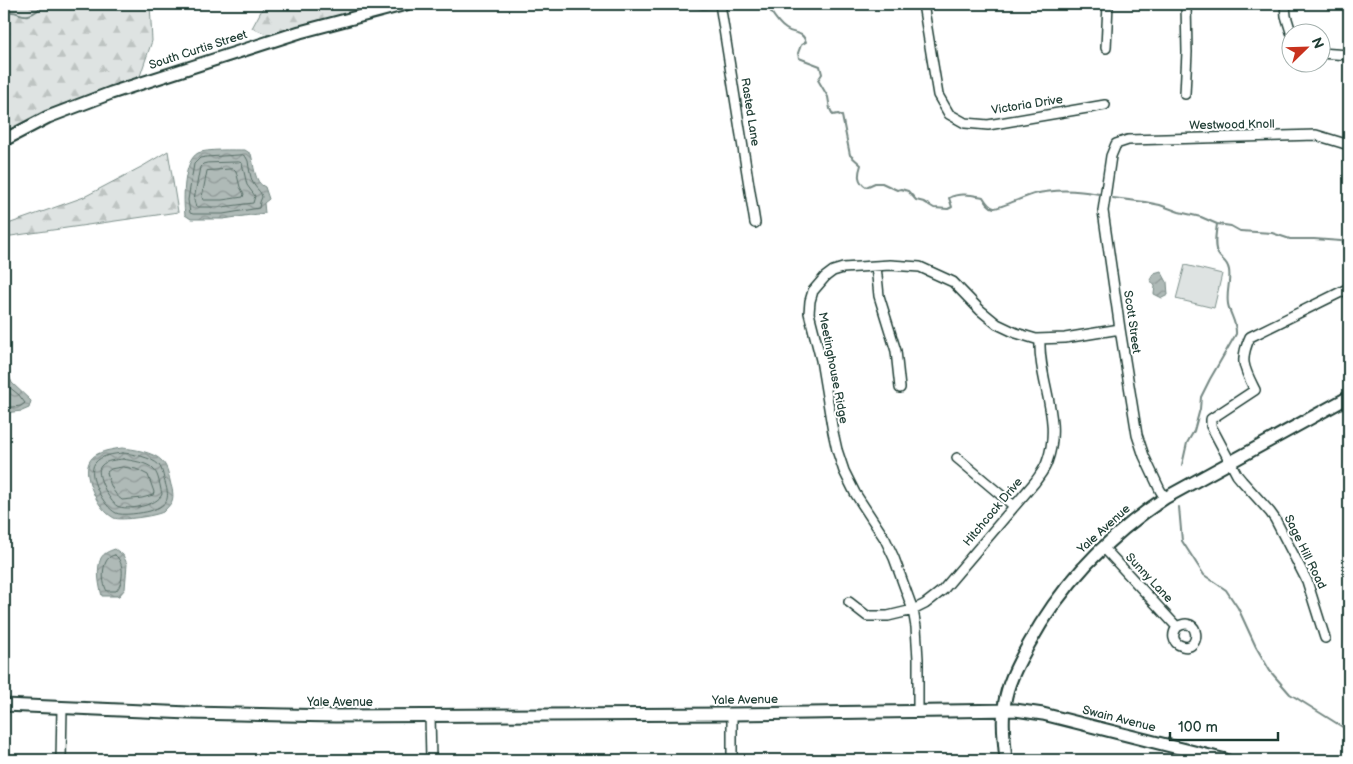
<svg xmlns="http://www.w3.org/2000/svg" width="1353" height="764" font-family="'Balsamiq Sans',sans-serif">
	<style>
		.forest { fill: url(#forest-firs); stroke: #7e908b }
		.garden { fill: #dee3e2; stroke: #7e908b }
		.water { fill: url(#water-waves); stroke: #758883 }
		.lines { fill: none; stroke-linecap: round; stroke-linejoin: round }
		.shore { stroke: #596f68; stroke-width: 1 }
		.stream { stroke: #758883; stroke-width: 2 }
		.street-casing { stroke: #1f3d34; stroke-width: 12 }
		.secondary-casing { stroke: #1f3d34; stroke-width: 15 }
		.street { stroke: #fff; stroke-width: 9 }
		.secondary { stroke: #fff; stroke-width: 11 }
		.labels { text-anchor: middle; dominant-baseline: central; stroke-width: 4; stroke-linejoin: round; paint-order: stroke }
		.street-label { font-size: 12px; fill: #1f3d34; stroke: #fff }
	</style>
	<defs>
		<pattern id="forest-firs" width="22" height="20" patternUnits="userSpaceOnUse" patternTransform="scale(1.25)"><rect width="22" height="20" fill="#dee3e2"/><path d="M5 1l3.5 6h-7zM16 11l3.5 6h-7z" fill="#bec4c2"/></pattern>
		<pattern id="water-waves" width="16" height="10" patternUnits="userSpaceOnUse" patternTransform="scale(1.25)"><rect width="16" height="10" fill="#afbab7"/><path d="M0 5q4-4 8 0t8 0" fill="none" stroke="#8e9896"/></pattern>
	</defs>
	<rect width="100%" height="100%" fill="#fff"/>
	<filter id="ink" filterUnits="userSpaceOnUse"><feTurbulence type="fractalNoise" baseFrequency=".02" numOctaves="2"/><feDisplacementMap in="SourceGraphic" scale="10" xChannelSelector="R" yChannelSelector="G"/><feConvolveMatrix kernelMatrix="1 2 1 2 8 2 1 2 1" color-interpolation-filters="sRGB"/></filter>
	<g filter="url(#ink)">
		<path class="forest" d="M 4,4 L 150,4 L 152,41 L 139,79 L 4,135 Z
			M 265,4 L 382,4 L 271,36 L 252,28 Z
			M 168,151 L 178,212 L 4,237 L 4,224 L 11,223 L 84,197 L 143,166 Z"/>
		<path class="garden" d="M 1185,265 L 1222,274 L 1214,308 L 1176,299 Z"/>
		<path class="water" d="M 245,150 L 251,154 C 254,164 254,183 265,187 L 269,199 L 264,203 L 265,213 L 223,219 L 191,219 L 185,215 C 183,200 183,161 198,153 C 207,149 234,150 245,150 Z
			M 1161,271 L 1167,282 L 1168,295 L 1162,298 L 1154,294 L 1155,286 L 1150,280 L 1154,273 Z
			M 4,370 L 7,371 L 12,383 L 31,401 L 29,408 L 22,411 L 4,413 Z
			M 122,448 C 133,449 154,452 162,461 C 168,467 169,477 171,485 C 173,491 174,498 171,503 C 169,506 165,510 163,512 C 155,516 121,521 114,518 C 101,511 93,495 89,481 C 82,454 101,451 122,448 Z
			M 115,549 L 123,555 L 127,564 L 125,589 L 119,596 L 102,596 C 99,585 96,569 101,558 C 104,553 109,551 115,549 Z"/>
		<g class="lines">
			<path class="shore" d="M 243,155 L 246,157 L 248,161 C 249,168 250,176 253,183 C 256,189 261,191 262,197 L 260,202 L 259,208 L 223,214 L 193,214 L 190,213 L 188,200 L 194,164 L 200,158 L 206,157 Z
				M 239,162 L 242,163 L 247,185 L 255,196 L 253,203 L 222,207 L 196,207 L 194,200 L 200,167 L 203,164 L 207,163 Z
				M 234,169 L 236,171 L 240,187 L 244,194 L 243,197 L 222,200 L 203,200 L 202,197 L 207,171 Z
				M 4,376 L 8,386 L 19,395 L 25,403 L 21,406 L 4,408
				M 123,453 C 133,454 151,457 159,465 C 162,469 163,474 164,479 C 170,498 170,504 150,511 C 143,513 121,516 116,513 C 104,507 86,475 95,463 C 101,455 114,454 123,453 Z
				M 123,459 C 132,461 148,462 154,470 C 159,475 160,487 162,494 C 158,506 126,511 117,506 C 110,502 94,473 101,466 C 106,460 116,460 123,459 Z
				M 123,467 L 136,469 L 148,475 L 154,492 L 153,495 L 142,498 L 122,500 C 113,494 109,482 107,472 L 111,469 Z
				M 115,555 C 125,562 124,583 116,591 L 107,591 C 101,582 101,556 115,555 Z"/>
			<path class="stream" d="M 675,4 L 703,9 L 716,8
				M 724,8 L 762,5 L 768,7 C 773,15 778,24 786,29 C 794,35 802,30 806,42 L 801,45 L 798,53 L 799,58 L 820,66 L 822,74 L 818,80 L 828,97 L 830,109 L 833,115 L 838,114 L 842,116 L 850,155 L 861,165 C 858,174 857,181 866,187 L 875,183 L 882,183 L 897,190 L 901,189 L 908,191 L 916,200 L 924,202 L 934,208 L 948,209 L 952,207 L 949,198 C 959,192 972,195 983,197 C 986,202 989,207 994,208 C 998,209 1026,196 1034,194 C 1054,189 1079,190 1099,194
				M 4,16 C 17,4 21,25 39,9 L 40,4
				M 1113,198 L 1145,202 L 1160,205 L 1179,212 L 1201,217 L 1217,224 L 1231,226 L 1240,231 L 1272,233 L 1290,239 L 1314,239 L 1341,241 L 1349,244
				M 1182,465 L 1187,443 L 1194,431 L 1200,409 L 1201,397 L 1210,379 L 1236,334 C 1237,323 1230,315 1228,304 C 1226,292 1231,281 1229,270 C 1227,260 1222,261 1218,254 C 1213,247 1216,233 1217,224
				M 1179,507 L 1182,541 L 1204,575 L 1226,590 L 1238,608 L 1256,647 L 1270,671 L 1290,694 L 1349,731"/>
			<g class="street-casing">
				<path id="street" d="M 720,4 L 755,223
					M 923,4 L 938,95 L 949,114 L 965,123 L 988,125 L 1105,105
					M 1285,4 L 1286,16 L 1291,32
					M 1106,48 L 1108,4
					M 1320,53 L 1349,55
					M 1185,94 L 1187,52 L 1186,4
					M 876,266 L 879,296 L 896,351 L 900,388
					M 957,458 L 1014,506
					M 1165,498 L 1160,490 L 1144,456 L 1137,435 L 1120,329 L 1103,211 L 1111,156 L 1116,144 L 1128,140 L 1316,135 L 1349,145
					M 1103,547 L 1177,627 C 1172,634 1172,643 1182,646 C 1202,652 1200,613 1177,627
					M 849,602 L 867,616 L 888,616 L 913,610 L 925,604 L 943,590 L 1035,482 C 1039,476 1045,469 1047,462 C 1063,420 1038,381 1040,339
					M 1325,638 L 1307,581 L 1275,519 L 1270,512 L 1242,481 L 1237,475 L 1211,426 L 1211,419 L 1255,390 C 1244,368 1239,361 1250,337 L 1349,288
					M 918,712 L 918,659 L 916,627 L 913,610 L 894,558 L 885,539 L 855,493 L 844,471 L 837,450 L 833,432 L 821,360 L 809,313 L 810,301 L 813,291 L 825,277 L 833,271 L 843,268 L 890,265 L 920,267 L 953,282 L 980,310 L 997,324 L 1016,333 L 1036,339 L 1065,338 L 1120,329
					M 732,714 L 732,760
					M 430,715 L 431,760
					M 61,760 L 62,708"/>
			</g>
			<g class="secondary-casing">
				<path id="secondary" d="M 4,140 L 48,117 L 111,93 L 300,32 L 406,4
					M 4,705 L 189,713 L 335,716 L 732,714 L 1015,710 L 1043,714 L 1226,760
					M 1006,760 C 1004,739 1001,717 1006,696 C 1010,678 1020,660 1029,644 C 1062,584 1108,536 1165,498 L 1349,397"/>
			</g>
			<use href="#street" class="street"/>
			<use href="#secondary" class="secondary"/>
		</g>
	</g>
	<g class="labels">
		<g class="street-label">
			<text transform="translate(198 50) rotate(-18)">South Curtis Street</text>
			<text transform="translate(1027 105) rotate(-9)">Victoria Drive</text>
			<text transform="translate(750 112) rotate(81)">Rasted Lane</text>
			<text transform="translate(1232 125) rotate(-1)">Westwood Knoll</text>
			<text transform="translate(1132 322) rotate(82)">Scott Street</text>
			<text transform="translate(833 368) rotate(79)">Meetinghouse Ridge</text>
			<text transform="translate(993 512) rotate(-50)">Hitchcock Drive</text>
			<text transform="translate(1104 529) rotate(-42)">Yale Avenue</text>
			<text transform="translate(1305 552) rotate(64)">Sage Hill Road</text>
			<text transform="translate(1149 578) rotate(47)">Sunny Lane</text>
			<text transform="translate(745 700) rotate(-1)">Yale Avenue</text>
			<text x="340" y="702">Yale Avenue</text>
			<text transform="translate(1119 719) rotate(14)">Swain Avenue</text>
		</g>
	</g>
	<rect width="1353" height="764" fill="none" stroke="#fff" stroke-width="20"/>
	<rect x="10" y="10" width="1333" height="744" fill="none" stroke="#1f3d34" stroke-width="2" filter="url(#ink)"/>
	<g transform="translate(1306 48) rotate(67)"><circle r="24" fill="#ffffff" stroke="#a5b1ae"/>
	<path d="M0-4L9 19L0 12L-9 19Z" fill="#c8321e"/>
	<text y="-8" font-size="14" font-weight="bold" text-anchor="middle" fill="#1f3d34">N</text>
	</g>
	<path d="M1170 732v8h108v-8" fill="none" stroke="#1f3d34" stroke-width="2.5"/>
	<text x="1178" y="732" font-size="15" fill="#1f3d34" stroke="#ffffff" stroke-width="4" paint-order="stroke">100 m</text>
</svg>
